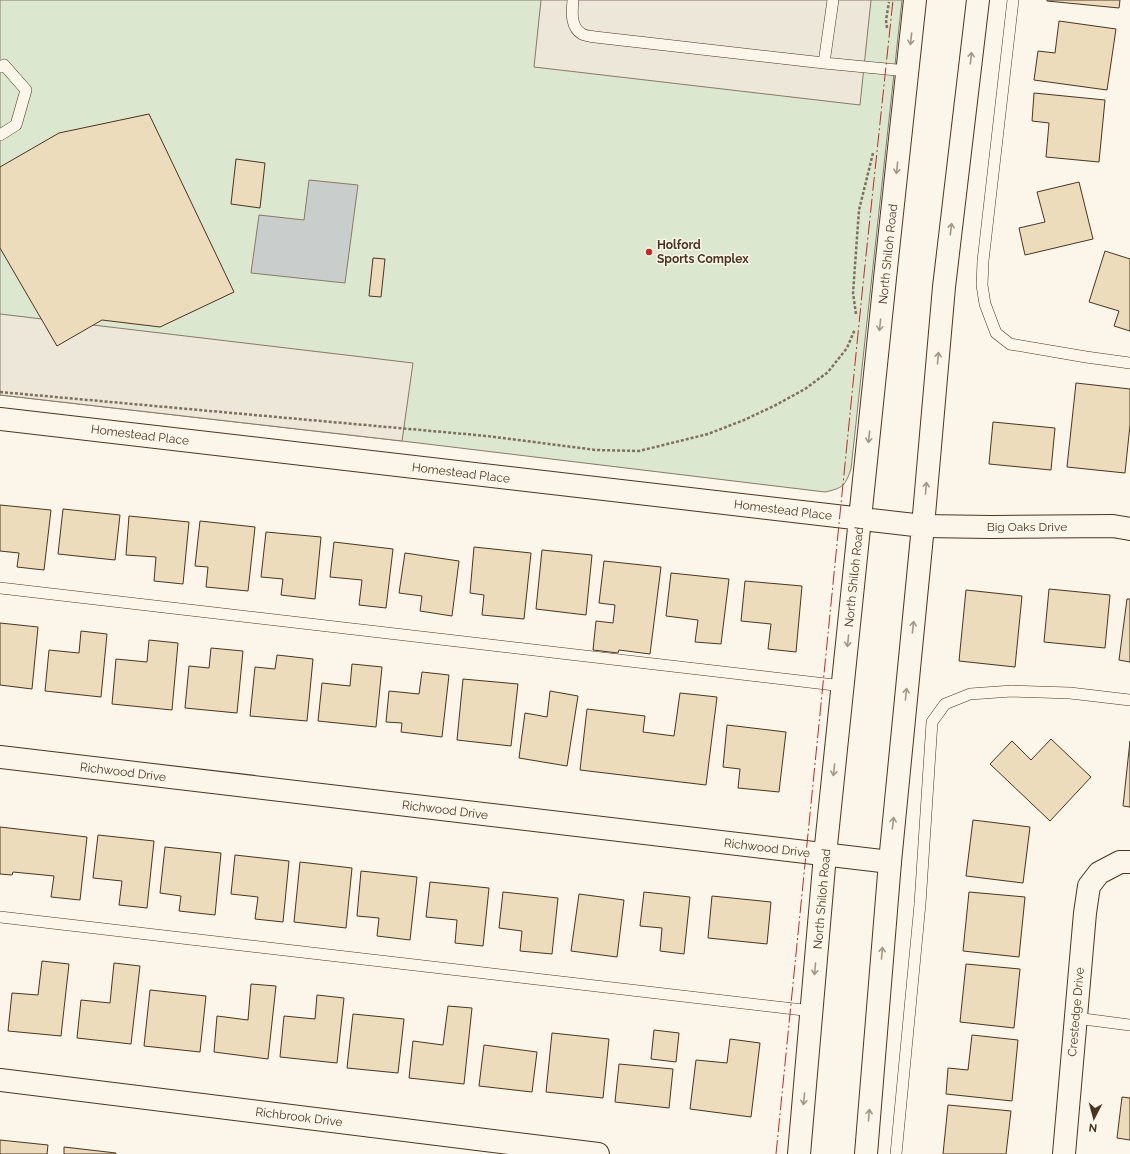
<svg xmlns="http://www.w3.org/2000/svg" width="1130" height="1154" font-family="Raleway,sans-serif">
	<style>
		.green { fill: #dce7d0; stroke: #887966 }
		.parking { fill: #ede7d9; stroke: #887966 }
		.water { fill: #c9cecd; stroke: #887966 }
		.building { fill: #ecdcbc; stroke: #4a3520 }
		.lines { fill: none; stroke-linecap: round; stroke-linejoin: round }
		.lane-casing { stroke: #4a3520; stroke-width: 12 }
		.street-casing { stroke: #4a3520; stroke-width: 24 }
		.secondary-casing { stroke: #4a3520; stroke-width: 24 }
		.path { stroke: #7f6f5c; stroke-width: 2.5; stroke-dasharray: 3 2; stroke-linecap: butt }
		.lane { stroke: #fbf6e9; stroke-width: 11 }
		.street { stroke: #fbf6e9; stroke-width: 22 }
		.secondary { stroke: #fbf6e9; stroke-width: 22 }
		.power { stroke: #c62828; stroke-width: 1; stroke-dasharray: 14 3 2 3; stroke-linecap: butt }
		.oneway { stroke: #a29684 }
		.poi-dot { fill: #c62828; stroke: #fbf6e9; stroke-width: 1.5 }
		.labels { text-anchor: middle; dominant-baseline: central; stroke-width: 3; stroke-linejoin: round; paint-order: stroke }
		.poi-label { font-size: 12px; font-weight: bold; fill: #4a3520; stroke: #fbf6e9; text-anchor: start }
		.street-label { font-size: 12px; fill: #4a3520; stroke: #fbf6e9 }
	</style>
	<rect width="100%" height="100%" fill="#fbf6e9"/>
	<path class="green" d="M 0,0 L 902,0 L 851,469 C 845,486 843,488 825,492 L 402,441 L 0,395 Z"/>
	<path class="parking" d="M 541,0 L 871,0 L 860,105 L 534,67 Z
		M 0,314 L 413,363 L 402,441 L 0,395 Z"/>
	<path class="water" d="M 309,180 L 358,185 L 345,283 L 251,273 L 259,215 L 304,220 Z"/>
	<path class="building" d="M 1047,0 L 1120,0 L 1119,8 L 1047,1 Z
		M 1059,21 L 1116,29 L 1107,90 L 1034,80 L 1038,51 L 1055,53 Z
		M 1034,93 L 1105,100 L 1099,162 L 1046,157 L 1049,123 L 1032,121 Z
		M 149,114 L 234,292 L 160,327 L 102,320 L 57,346 L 0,248 L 0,167 L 59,133 Z
		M 236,159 L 265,163 L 260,208 L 231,204 Z
		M 1079,182 L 1093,239 L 1025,255 L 1019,228 L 1045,222 L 1037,192 Z
		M 1105,251 L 1130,259 L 1130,331 L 1114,326 L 1119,311 L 1089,302 Z
		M 373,258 L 385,259 L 381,297 L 369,296 Z
		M 1076,383 L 1130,389 L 1130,425 L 1125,473 L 1067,467 Z
		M 993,422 L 1055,428 L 1051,470 L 989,464 Z
		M 0,505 L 51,510 L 44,570 L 17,567 L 19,553 L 0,551 Z
		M 63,509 L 120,515 L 115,560 L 58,554 Z
		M 129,516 L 189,522 L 183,584 L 154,581 L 156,557 L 126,555 Z
		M 200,521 L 255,527 L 248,591 L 206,587 L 208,567 L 195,566 Z
		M 266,532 L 321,537 L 315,599 L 281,595 L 283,579 L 261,577 Z
		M 334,542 L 393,549 L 386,608 L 359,605 L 362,580 L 330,577 Z
		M 474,547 L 531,553 L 524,619 L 482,615 L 484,595 L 470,593 Z
		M 542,550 L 592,555 L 586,615 L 536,609 Z
		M 405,553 L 459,561 L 452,616 L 420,611 L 422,596 L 399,593 Z
		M 604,561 L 661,567 L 650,654 L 619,650 L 618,653 L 593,650 L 596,621 L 613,623 L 615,605 L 599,603 Z
		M 671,573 L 729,579 L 721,644 L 695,642 L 698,620 L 666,616 Z
		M 745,581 L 802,586 L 796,652 L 768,649 L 771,624 L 741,621 Z
		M 1049,589 L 1110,595 L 1105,648 L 1044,642 Z
		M 966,590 L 1022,596 L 1015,667 L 959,661 Z
		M 1127,599 L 1130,599 L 1130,662 L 1119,660 Z
		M 0,623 L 38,627 L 32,689 L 0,685 Z
		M 81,631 L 107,634 L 101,697 L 45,691 L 49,650 L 79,653 Z
		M 149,640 L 178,643 L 172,710 L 112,704 L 116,659 L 147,662 Z
		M 211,648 L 243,651 L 237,713 L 185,708 L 189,666 L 209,668 Z
		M 277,655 L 313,659 L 307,721 L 250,716 L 255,667 L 275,669 Z
		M 352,664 L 382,667 L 376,727 L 318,721 L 322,683 L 350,686 Z
		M 422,672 L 449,675 L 442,737 L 401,732 L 402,723 L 386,722 L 389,691 L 419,694 Z
		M 463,679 L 518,684 L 511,746 L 457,740 Z
		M 550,691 L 578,696 L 567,766 L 519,758 L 525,713 L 547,717 Z
		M 680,693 L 717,697 L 706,785 L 580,770 L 587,709 L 645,716 L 643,732 L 674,736 Z
		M 727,725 L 786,732 L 779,792 L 738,788 L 740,769 L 723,767 Z
		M 1051,739 L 1091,777 L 1050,821 L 990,764 L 1012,741 L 1031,760 Z
		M 1130,741 L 1130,807 L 1123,806 Z
		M 973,820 L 1030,827 L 1023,883 L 966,876 Z
		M 0,827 L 87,837 L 80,900 L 51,897 L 54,876 L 13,872 L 12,875 L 0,874 Z
		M 98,835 L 154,841 L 147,908 L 119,905 L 122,881 L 93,878 Z
		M 165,847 L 221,853 L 215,915 L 179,911 L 181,896 L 160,893 Z
		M 235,855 L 289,861 L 283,922 L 255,919 L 258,897 L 231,894 Z
		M 300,862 L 352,868 L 346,928 L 294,922 Z
		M 361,871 L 417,877 L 410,940 L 377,936 L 379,918 L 357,916 Z
		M 430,882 L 489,888 L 483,946 L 455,943 L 457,920 L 426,917 Z
		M 503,892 L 558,898 L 552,954 L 520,951 L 522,931 L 499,928 Z
		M 644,892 L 690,897 L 684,954 L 660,951 L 662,928 L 640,926 Z
		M 969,892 L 1025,897 L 1019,957 L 963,951 Z
		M 579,894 L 624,900 L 617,957 L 571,951 Z
		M 712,896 L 771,902 L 767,944 L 708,938 Z
		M 42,961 L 69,964 L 61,1036 L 8,1031 L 12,993 L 38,995 Z
		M 114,963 L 140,966 L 131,1044 L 77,1038 L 81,1000 L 110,1003 Z
		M 966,964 L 1020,969 L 1014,1028 L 960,1022 Z
		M 251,984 L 276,986 L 268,1059 L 214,1052 L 217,1016 L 248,1020 Z
		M 150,990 L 206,996 L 200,1052 L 144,1046 Z
		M 317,995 L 344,998 L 337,1063 L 280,1057 L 284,1016 L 315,1019 Z
		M 448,1006 L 472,1008 L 464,1084 L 409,1078 L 413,1041 L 443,1045 Z
		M 353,1014 L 404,1019 L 398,1073 L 347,1068 Z
		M 654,1030 L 679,1033 L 676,1062 L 651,1059 Z
		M 552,1033 L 609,1039 L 603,1098 L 546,1092 Z
		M 972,1035 L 1018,1040 L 1012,1101 L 946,1094 L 948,1068 L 968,1070 Z
		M 730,1039 L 760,1043 L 751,1117 L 690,1109 L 696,1060 L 727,1063 Z
		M 484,1045 L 537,1052 L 532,1092 L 479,1086 Z
		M 619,1064 L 673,1069 L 669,1108 L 615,1102 Z
		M 1122,1097 L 1130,1098 L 1130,1140 L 1117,1138 Z
		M 948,1105 L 1011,1111 L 1006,1154 L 943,1154 Z
		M 0,1140 L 48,1145 L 47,1154 L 0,1154 Z
		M 64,1147 L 116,1153 L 116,1154 L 64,1154 Z"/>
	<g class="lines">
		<g class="lane-casing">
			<path id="lane" d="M 573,0 C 572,11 570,27 582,34 C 585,36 591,36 595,37 L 824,63 L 907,71
				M 1013,0 L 983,261 L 982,285 L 985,304 L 996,333 L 1010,344 L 1086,357 L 1130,363
				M 824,63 L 833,0
				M 0,67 L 4,65 L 26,90 L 16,125 L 0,135
				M 0,588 L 843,686
				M 0,917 L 812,1011
				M 1076,1018 L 1130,1025
				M 896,1154 L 920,904 L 932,722 L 945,704 L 970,694 L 1012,691 L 1070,693 L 1130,700"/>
		</g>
		<g class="street-casing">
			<path id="street" d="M 923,526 L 991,527 L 1113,526 L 1130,529
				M 0,757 L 890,862
				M 0,1080 L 598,1154
				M 1064,1154 L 1085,913 L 1089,886 L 1099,873 L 1120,862 L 1130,862"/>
		</g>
		<g class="secondary-casing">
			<path id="secondary" d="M 0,419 L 923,526
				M 799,1154 L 825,855 L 885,278 L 915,0
				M 866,1154 L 890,862 L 923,526 L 944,287 L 978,0"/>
		</g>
		<path class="path" d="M 887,28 L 886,20 L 889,2
			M 856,314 L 853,293 L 859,210 L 873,153
			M 0,392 L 487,436 L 596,450 L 639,451 L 708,434 L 744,420 L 774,406 L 805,389 L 828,372 L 847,348 L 855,329"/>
		<use href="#lane" class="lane"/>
		<use href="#street" class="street"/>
		<use href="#secondary" class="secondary"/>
		<path class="power" d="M 776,1154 L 863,284 L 893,0"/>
	</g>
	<defs><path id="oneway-shaft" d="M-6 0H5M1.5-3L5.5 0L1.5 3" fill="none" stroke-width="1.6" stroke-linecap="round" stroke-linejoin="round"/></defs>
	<g class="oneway">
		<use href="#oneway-shaft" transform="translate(911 39) rotate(96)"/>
		<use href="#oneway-shaft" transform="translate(971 58) rotate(-83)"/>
		<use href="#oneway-shaft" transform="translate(897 168) rotate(96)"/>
		<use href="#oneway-shaft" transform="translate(951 229) rotate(-83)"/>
		<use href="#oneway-shaft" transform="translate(880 325) rotate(96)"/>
		<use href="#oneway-shaft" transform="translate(938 358) rotate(-85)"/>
		<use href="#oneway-shaft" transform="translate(869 437) rotate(96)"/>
		<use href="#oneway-shaft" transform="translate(926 488) rotate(-85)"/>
		<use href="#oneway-shaft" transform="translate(913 627) rotate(-84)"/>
		<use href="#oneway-shaft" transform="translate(848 641) rotate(96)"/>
		<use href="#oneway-shaft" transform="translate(906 694) rotate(-84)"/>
		<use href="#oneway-shaft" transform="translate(834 770) rotate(96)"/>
		<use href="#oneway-shaft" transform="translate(893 823) rotate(-84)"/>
		<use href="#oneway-shaft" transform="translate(882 953) rotate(-85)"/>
		<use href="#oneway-shaft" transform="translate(815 969) rotate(95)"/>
		<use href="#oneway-shaft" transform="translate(804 1099) rotate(95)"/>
		<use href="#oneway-shaft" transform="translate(869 1115) rotate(-85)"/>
	</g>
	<circle class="poi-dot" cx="649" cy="252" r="4"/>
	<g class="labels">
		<g class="poi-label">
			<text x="657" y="245">Holford<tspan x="657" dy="14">Sports Complex</tspan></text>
		</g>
		<g class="street-label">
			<text transform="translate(888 254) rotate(-84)">North Shiloh Road</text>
			<text transform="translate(140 435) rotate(7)">Homestead Place</text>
			<text transform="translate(461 473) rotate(7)">Homestead Place</text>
			<text transform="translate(783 510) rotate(7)">Homestead Place</text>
			<text x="1027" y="527">Big Oaks Drive</text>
			<text transform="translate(854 577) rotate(-84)">North Shiloh Road</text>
			<text transform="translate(123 772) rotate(7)">Richwood Drive</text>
			<text transform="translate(445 810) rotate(7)">Richwood Drive</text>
			<text transform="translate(767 848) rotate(7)">Richwood Drive</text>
			<text transform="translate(822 899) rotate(-85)">North Shiloh Road</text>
			<text transform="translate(1076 1012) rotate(-85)">Crestedge Drive</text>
			<text transform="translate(299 1117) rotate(7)">Richbrook Drive</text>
		</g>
	</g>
	<g transform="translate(1094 1118) rotate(186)" stroke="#fbf6e9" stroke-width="3" paint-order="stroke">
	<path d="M0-3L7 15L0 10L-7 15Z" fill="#4a3520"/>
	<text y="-6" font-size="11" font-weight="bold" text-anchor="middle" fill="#4a3520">N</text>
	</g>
</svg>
